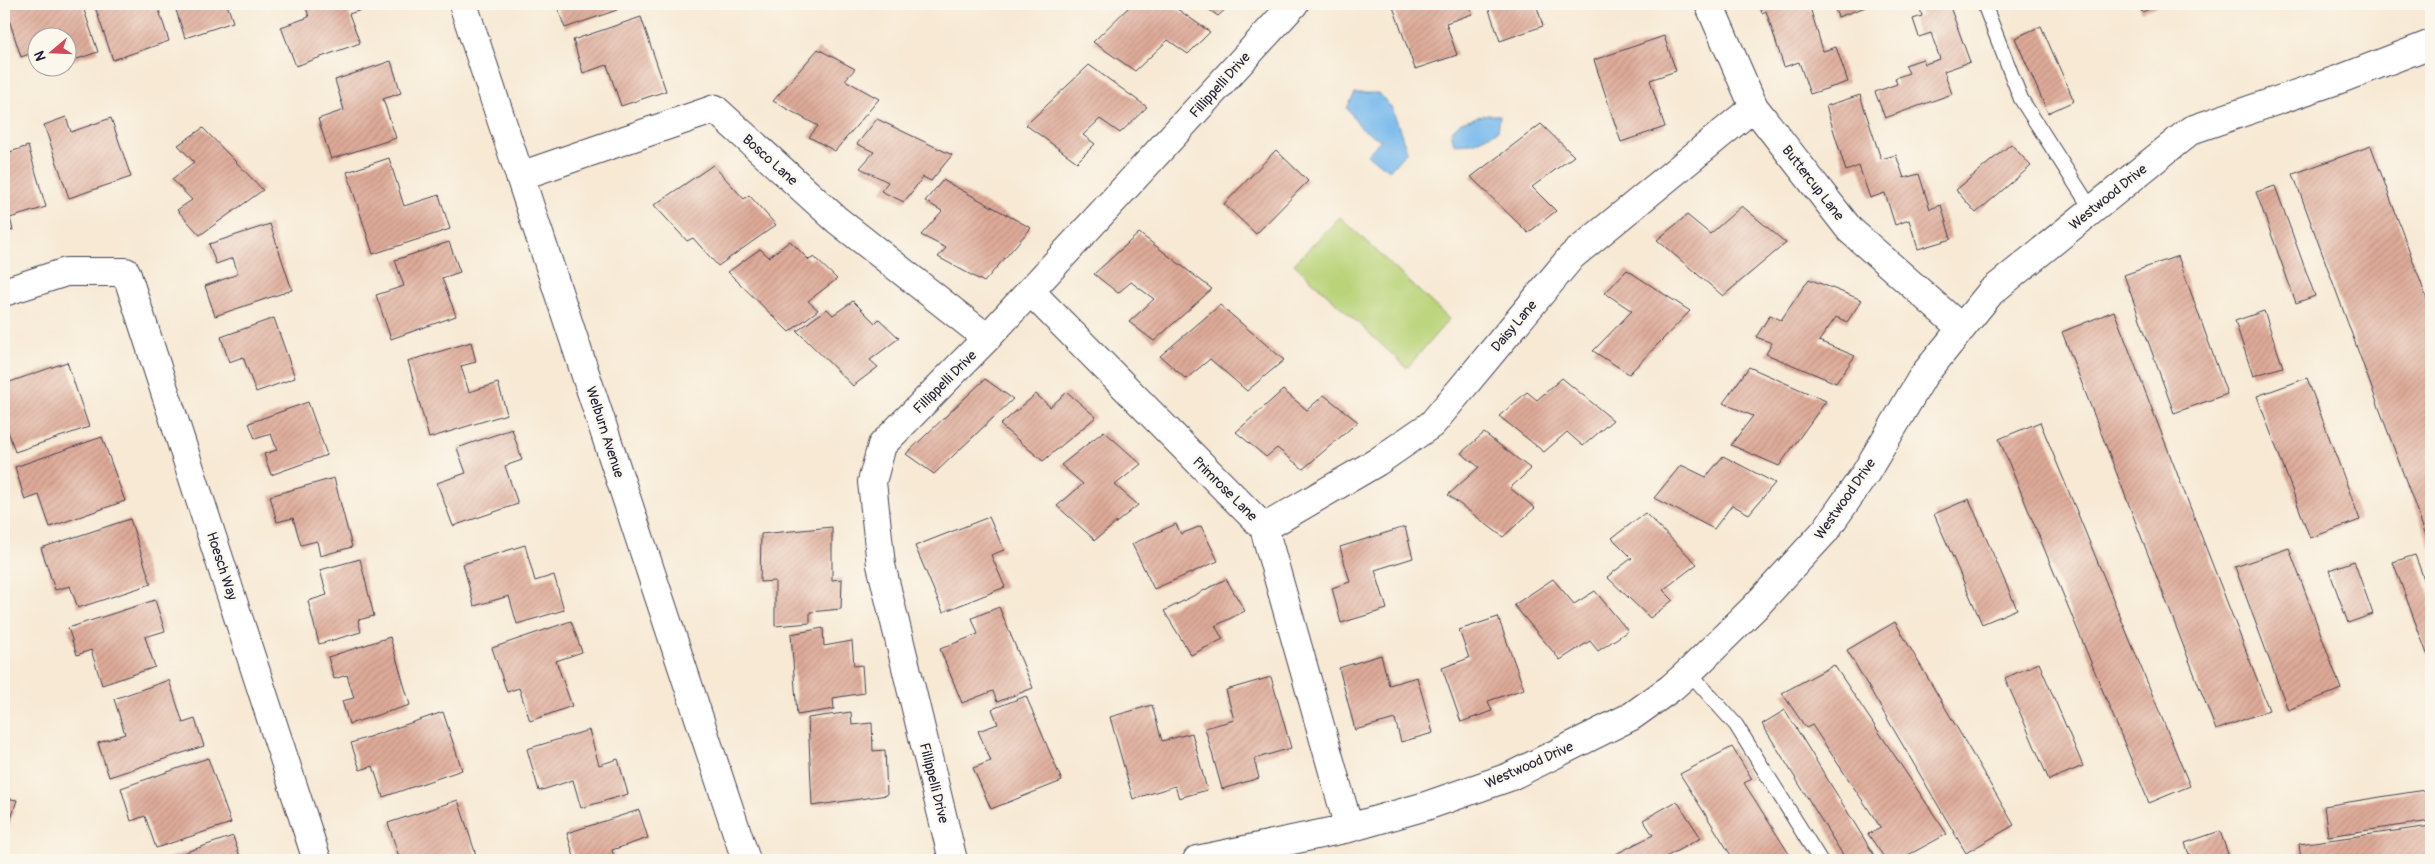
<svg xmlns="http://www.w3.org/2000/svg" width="2435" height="864" font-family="Pangolin,sans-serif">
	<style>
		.pitch { fill: #b9d378; stroke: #6e7a5a }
		.water { fill: #78baed; stroke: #4d6e94 }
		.building { fill: url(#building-hatch) }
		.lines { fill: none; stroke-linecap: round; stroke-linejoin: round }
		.lane-casing { stroke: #424052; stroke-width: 16 }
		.street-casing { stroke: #424052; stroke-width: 30 }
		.secondary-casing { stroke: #424052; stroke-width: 30 }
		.lane { stroke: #fff; stroke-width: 14 }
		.street { stroke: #fff; stroke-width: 28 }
		.secondary { stroke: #fff; stroke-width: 28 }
		.labels { text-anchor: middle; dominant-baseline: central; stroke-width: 4.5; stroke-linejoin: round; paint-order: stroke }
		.street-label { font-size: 14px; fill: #22223b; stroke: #fbf7ec }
	</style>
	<defs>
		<pattern id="building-hatch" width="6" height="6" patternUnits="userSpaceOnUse" patternTransform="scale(1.25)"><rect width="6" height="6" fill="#deaa98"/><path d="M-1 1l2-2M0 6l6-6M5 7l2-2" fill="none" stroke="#be9284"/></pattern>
	</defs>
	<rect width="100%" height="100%" fill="#fbf7ec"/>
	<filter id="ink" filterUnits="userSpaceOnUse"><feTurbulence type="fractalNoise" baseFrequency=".02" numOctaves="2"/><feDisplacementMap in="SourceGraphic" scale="10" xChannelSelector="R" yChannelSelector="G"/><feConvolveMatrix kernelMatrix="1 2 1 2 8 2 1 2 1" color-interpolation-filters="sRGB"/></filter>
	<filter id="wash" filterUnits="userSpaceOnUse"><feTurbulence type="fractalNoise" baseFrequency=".0096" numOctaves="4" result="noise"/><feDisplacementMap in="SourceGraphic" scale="20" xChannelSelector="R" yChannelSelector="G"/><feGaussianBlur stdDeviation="1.12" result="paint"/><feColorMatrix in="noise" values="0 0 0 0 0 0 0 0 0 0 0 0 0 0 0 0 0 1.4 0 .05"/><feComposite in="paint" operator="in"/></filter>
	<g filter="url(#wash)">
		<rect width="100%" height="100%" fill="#f7e9d4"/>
		<path class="pitch" d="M 1340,217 L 1449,319 L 1407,368 L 1294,264 Z"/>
		<path class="water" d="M 1355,93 L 1379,93 L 1393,110 L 1407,151 L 1390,170 L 1367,155 L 1381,140 L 1362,129 L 1347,108 Z
			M 1484,115 L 1500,115 L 1498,131 L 1472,143 L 1454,144 L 1451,132 L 1461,122 Z"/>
		<g id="blocks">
			<path class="building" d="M 4,4 L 82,4 L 98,52 L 68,62 L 68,38 L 38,38 L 38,51 L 21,57 Z
				M 94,4 L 157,4 L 169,41 L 113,60 Z
				M 174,4 L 227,4 L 233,22 L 185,38 Z
				M 305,4 L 373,4 L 373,6 L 349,14 L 360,43 L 296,66 L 281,27 L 309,17 Z
				M 556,4 L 615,4 L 617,10 L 565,28 Z
				M 1132,4 L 1170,4 L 1210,32 L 1188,54 L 1168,40 L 1135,71 L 1093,42 Z
				M 1201,4 L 1231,4 L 1218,16 Z
				M 1392,4 L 1469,4 L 1472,14 L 1446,23 L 1457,55 L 1415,69 Z
				M 1487,4 L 1536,4 L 1543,26 L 1500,41 Z
				M 1759,4 L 1809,4 L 1823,51 L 1836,47 L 1848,82 L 1810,94 L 1799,62 L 1784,67 L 1766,11 L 1762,13 Z
				M 1833,4 L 1874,4 L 1838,17 Z
				M 1930,4 L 1949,4 L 1970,62 L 1944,71 L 1952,94 L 1885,118 L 1875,92 L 1897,84 L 1895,78 L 1909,73 L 1905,65 L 1923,59 L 1925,64 L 1940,59 L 1931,33 L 1919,37 L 1913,19 L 1922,16 L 1920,8 Z
				M 2138,4 L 2162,4 L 2142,12 Z
				M 641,17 L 666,91 L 621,106 L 607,65 L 583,73 L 573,40 Z
				M 2041,26 L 2074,101 L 2048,113 L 2015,38 Z
				M 1664,36 L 1676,71 L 1650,80 L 1665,127 L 1621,142 L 1594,60 Z
				M 818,49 L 855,69 L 845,80 L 879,99 L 835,151 L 809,137 L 818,126 L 773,101 Z
				M 391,61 L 401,93 L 383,99 L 396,138 L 331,159 L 318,119 L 344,110 L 335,80 Z
				M 1089,65 L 1147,107 L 1120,133 L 1100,119 L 1083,135 L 1095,144 L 1077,162 L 1026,125 Z
				M 1860,95 L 1881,159 L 1896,155 L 1904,178 L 1919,174 L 1930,209 L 1941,205 L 1951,239 L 1918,249 L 1909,220 L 1895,225 L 1885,193 L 1870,198 L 1859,166 L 1846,171 L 1826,106 Z
				M 66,117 L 71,132 L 111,118 L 131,177 L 69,198 L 44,125 Z
				M 877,119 L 952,155 L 931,181 L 923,177 L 904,202 L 881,191 L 888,182 L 860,168 L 874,152 L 857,144 Z
				M 1541,124 L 1574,156 L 1532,187 L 1556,211 L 1528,233 L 1471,177 Z
				M 203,128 L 263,190 L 200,235 L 177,210 L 192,200 L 172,179 L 194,162 L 178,145 Z
				M 2011,144 L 2031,166 L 1976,213 L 1956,190 Z
				M 28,146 L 46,207 L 10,218 L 13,230 L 4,233 L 4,154 Z
				M 2371,146 L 2431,310 L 2431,549 L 2293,174 Z
				M 1276,150 L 1308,181 L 1256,234 L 1224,204 Z
				M 389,158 L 404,206 L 439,195 L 450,229 L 373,254 L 347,172 Z
				M 713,165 L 744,199 L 749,195 L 776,225 L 718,266 L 693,238 L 687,241 L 654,205 Z
				M 943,180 L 1031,228 L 984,282 L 938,257 L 946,248 L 921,235 L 942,211 L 925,201 Z
				M 2275,186 L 2315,296 L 2296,303 L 2256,192 Z
				M 1742,206 L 1786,243 L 1723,296 L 1657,240 L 1687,215 L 1710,234 Z
				M 270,224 L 292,290 L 215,316 L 205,286 L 238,274 L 233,258 L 216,264 L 209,244 Z
				M 1139,233 L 1212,289 L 1154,341 L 1129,322 L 1154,299 L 1131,282 L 1118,293 L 1094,274 Z
				M 790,241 L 809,260 L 814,257 L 837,279 L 808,301 L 818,310 L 789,332 L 728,272 L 760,249 L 769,257 Z
				M 449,242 L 460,272 L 442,278 L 456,316 L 391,339 L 376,295 L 404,286 L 395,260 Z
				M 2178,256 L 2227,394 L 2174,413 L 2124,275 Z
				M 1627,270 L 1690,311 L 1629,374 L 1593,351 L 1632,311 L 1605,293 Z
				M 1809,279 L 1862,300 L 1847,322 L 1836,317 L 1819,341 L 1855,356 L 1836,383 L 1766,354 L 1772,343 L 1756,337 L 1770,315 L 1781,320 Z
				M 853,301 L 875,323 L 879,319 L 899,338 L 870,360 L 878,367 L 853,386 L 797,331 L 827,309 L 833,315 Z
				M 1220,305 L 1284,360 L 1247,391 L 1210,359 L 1186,379 L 1160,356 Z
				M 2114,311 L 2269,710 L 2216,730 L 2062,332 Z
				M 2264,311 L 2283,367 L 2253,376 L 2235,321 Z
				M 274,318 L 295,378 L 256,392 L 243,357 L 229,362 L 221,337 Z
				M 471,342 L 476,362 L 461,366 L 469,392 L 498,383 L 507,414 L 429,438 L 408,361 Z
				M 67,362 L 89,427 L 15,452 L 4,419 L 4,384 Z
				M 1749,367 L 1826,401 L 1779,466 L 1731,445 L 1753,416 L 1723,403 Z
				M 1562,378 L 1613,420 L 1583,446 L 1567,432 L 1544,452 L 1499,416 L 1527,392 L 1537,400 Z
				M 2307,378 L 2360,520 L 2310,538 L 2257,396 Z
				M 985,379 L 1013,399 L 934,474 L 906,454 Z
				M 1283,390 L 1307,410 L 1324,395 L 1358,422 L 1303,469 L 1277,448 L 1266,457 L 1236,432 Z
				M 1067,392 L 1096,417 L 1043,461 L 1000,425 L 1036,394 L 1050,407 Z
				M 308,402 L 327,455 L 271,475 L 264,454 L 277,450 L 271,434 L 255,439 L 249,423 Z
				M 2040,422 L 2190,786 L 2149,803 L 1999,439 Z
				M 512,429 L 522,460 L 505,466 L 518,504 L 453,526 L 437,483 L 466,473 L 457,448 Z
				M 1104,431 L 1141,464 L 1115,485 L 1138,505 L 1095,540 L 1057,506 L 1083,484 L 1061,465 Z
				M 1484,433 L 1531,469 L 1510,488 L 1535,508 L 1503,537 L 1448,495 L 1479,467 L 1461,453 Z
				M 102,437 L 125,501 L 50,527 L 39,495 L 25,500 L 15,467 Z
				M 1723,456 L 1775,483 L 1749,514 L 1732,505 L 1714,529 L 1654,498 L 1681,465 L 1706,477 Z
				M 334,478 L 352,547 L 320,556 L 317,541 L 301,545 L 293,518 L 277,522 L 270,496 Z
				M 1969,499 L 2017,609 L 1982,624 L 1934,514 Z
				M 1645,513 L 1697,564 L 1663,590 L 1673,600 L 1650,618 L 1607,577 L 1632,558 L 1612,538 Z
				M 989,517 L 1004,550 L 991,555 L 1005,587 L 943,612 L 915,546 Z
				M 130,519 L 151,584 L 78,608 L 70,586 L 55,590 L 41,548 Z
				M 1176,524 L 1181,534 L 1201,526 L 1218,561 L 1154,589 L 1132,544 Z
				M 832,527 L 832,580 L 842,579 L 841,609 L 810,612 L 810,623 L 775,626 L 775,581 L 760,582 L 761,534 Z
				M 1405,527 L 1413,558 L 1375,570 L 1387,609 L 1341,623 L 1332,588 L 1350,582 L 1340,547 Z
				M 525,545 L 535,581 L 554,575 L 564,610 L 517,624 L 509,596 L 474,606 L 463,564 Z
				M 2289,548 L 2341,689 L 2288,710 L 2235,567 Z
				M 2415,555 L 2431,598 L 2431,653 L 2427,654 L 2393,562 Z
				M 360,559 L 374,616 L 358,620 L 361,632 L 319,644 L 308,601 L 327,595 L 320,570 Z
				M 2354,561 L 2373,614 L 2348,623 L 2329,570 Z
				M 1226,579 L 1245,611 L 1215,626 L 1223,639 L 1191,655 L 1164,611 Z
				M 1553,579 L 1574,604 L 1595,591 L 1628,631 L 1598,651 L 1590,641 L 1560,660 L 1514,605 Z
				M 155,600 L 165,631 L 145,637 L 155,667 L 102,685 L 91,650 L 77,655 L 68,628 Z
				M 999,607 L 1033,688 L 997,702 L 993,691 L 962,703 L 940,649 L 978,634 L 972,618 Z
				M 1498,617 L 1524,689 L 1488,701 L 1492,711 L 1461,722 L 1442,668 L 1469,658 L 1459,630 Z
				M 571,621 L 582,652 L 556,661 L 572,706 L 530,721 L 519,688 L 507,692 L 492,648 Z
				M 1895,622 L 2014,825 L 1966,853 L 1847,650 Z
				M 823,628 L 824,646 L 852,641 L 854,666 L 862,665 L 864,693 L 833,698 L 834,709 L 797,715 L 791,634 Z
				M 390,637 L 410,705 L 349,724 L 342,701 L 354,698 L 347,675 L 334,679 L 328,657 Z
				M 1381,655 L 1389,685 L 1417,677 L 1433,733 L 1401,742 L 1395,719 L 1355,730 L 1339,668 Z
				M 2039,663 L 2083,766 L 2049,780 L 2005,678 Z
				M 1834,665 L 1947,834 L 1899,860 L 1886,860 L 1868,834 L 1881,828 L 1812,725 L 1806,728 L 1782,693 Z
				M 1271,677 L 1291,748 L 1254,759 L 1259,778 L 1222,789 L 1205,728 L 1234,720 L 1226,690 Z
				M 169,680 L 183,723 L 195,719 L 204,746 L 109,777 L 98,743 L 125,734 L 114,699 Z
				M 1026,696 L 1062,781 L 991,809 L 973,768 L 991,761 L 978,731 L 998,724 L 992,709 Z
				M 1152,705 L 1162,741 L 1192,733 L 1207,790 L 1179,798 L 1175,786 L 1133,799 L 1110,717 Z
				M 1785,710 L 1874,855 L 1865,860 L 1846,860 L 1762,724 Z
				M 443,712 L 462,770 L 383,797 L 373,766 L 360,770 L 351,743 Z
				M 851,712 L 852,725 L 872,723 L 873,751 L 885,750 L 887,795 L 812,806 L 808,718 Z
				M 589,730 L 599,765 L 618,759 L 628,794 L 581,808 L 573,780 L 539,791 L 527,749 Z
				M 1732,747 L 1752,779 L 1744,783 L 1793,860 L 1734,860 L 1680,774 Z
				M 208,758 L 231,823 L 156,848 L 145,816 L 131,821 L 121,788 Z
				M 2431,789 L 2431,821 L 2328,836 L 2324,806 Z
				M 4,798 L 17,800 L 4,841 Z
				M 458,800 L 477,858 L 470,860 L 400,860 L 388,823 Z
				M 1677,801 L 1701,838 L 1660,860 L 1620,860 L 1616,854 L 1653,835 L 1643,820 Z
				M 639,810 L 648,838 L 612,850 L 615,860 L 575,860 L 567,833 Z
				M 2431,826 L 2431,860 L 2301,860 L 2299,844 Z
				M 2220,831 L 2230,860 L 2191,860 L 2185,843 Z
				M 233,836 L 241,860 L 163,860 Z"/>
		</g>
	</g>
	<g filter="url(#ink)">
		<use href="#blocks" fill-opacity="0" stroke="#424052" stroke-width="1"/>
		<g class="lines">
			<g class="lane-casing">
				<path id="lane" d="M 1984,4 L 2021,99 L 2092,210
					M 1689,672 L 1736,725 L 1820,860"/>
			</g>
			<g class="street-casing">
				<path id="street" d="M 1709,4 L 1754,107 L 1850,230 L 1961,328
					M 520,176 L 715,109 L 837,220 L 987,338
					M 4,292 L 66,272 L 126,272 L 317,860
					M 1031,292 L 1264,528 L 1349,828
					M 1264,528 L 1377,462 L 1432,424 L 1572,256 L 1754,107
					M 953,860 L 881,565 L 872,482 L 882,445 L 987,338 L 1294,4
					M 1197,860 L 1349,828 L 1426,806 L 1509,777 L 1632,716 L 1671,688 L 1689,672 L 1755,607 L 1825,531 L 1865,474 L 1923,376 L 1991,292 L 2191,130 L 2343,78 L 2431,44"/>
			</g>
			<g class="secondary-casing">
				<path id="secondary" d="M 463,4 L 746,860"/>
			</g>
			<use href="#lane" class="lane"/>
			<use href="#street" class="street"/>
			<use href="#secondary" class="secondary"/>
		</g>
	</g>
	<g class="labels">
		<g class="street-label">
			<text transform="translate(1220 85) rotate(-48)">Fillippelli Drive</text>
			<text transform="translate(770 160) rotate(42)">Bosco Lane</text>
			<text transform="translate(1813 183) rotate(52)">Buttercup Lane</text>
			<text transform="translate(2108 197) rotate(-39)">Westwood Drive</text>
			<text transform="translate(1514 326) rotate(-50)">Daisy Lane</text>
			<text transform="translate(945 382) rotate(-45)">Fillippelli Drive</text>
			<text transform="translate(605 432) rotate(72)">Welburn Avenue</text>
			<text transform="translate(1225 489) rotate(45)">Primrose Lane</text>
			<text transform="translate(1845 499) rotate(-55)">Westwood Drive</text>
			<text transform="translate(222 566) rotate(72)">Hoesch Way</text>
			<text transform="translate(1529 765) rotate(-24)">Westwood Drive</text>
			<text transform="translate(934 783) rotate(76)">Fillippelli Drive</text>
		</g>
	</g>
	<rect width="2435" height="864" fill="none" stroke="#fbf7ec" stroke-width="20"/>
	<g transform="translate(52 52) rotate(251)"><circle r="24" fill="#fbf7ec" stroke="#a4a2a5"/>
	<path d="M0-4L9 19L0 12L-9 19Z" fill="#d1495b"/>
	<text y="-8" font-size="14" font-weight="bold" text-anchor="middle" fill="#22223b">N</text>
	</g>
</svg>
